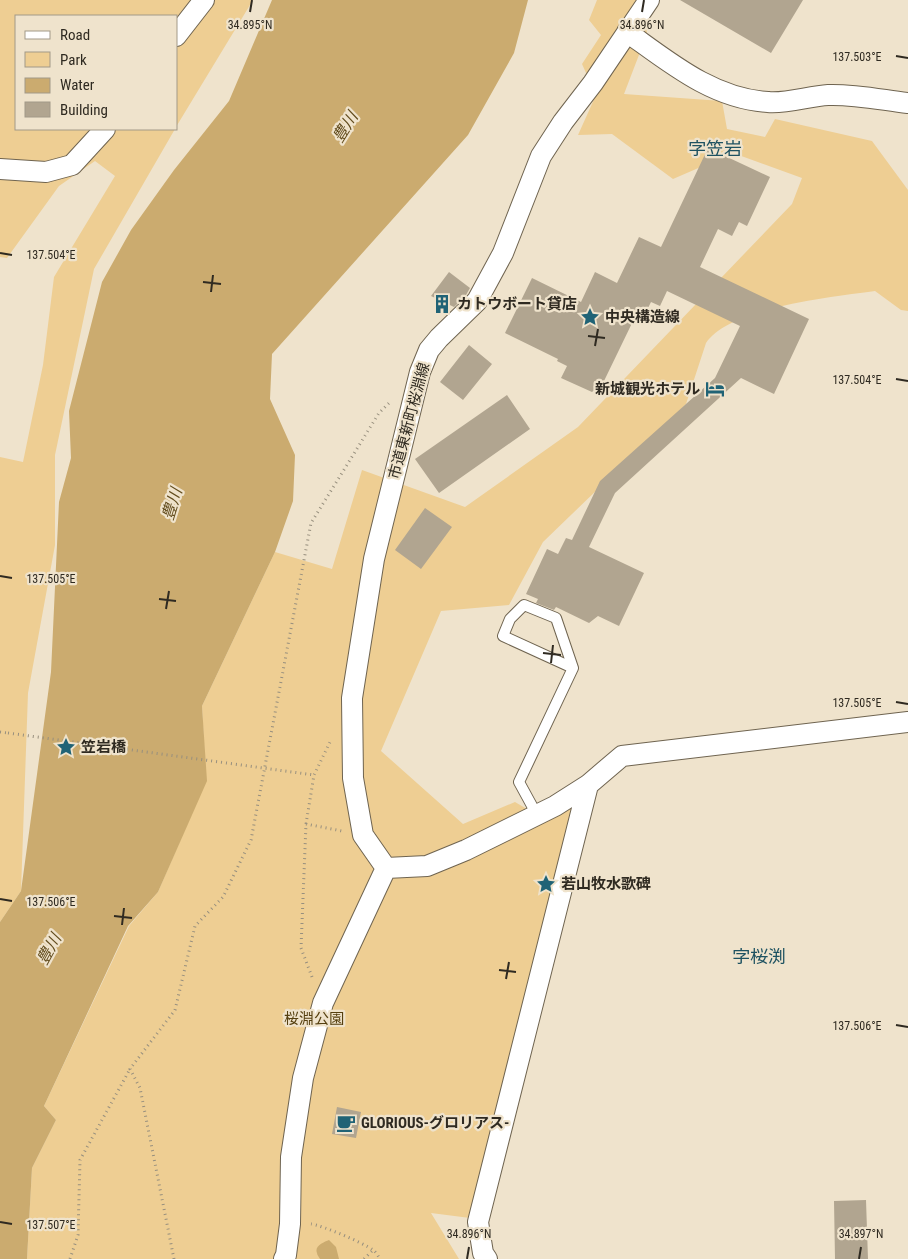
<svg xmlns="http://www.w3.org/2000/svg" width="908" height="1259" font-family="'Roboto Condensed','Noto Sans JP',sans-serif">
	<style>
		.green { fill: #eece93 }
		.water { fill: #cbab6f }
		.building { fill: #b1a590 }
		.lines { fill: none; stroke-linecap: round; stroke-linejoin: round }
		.service-casing { stroke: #6f6450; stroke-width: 12 }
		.minor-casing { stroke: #6f6450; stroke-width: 22 }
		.path { stroke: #978f7e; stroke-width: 3; stroke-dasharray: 1 4; stroke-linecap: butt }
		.service { stroke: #fff; stroke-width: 10 }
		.minor { stroke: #fff; stroke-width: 20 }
		.path-bridge { stroke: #978f7e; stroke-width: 3; stroke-dasharray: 1 4; stroke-linecap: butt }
		.ticks { fill: none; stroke: #2f2a21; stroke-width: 2 }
		.labels { text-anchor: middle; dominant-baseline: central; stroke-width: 4.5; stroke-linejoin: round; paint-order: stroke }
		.poi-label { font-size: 15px; font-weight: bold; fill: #2f2a21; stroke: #efe3cc; text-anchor: start }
		.street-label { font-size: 15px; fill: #2f2a21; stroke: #efe3cc }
		.park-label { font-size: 15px; fill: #564010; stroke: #efe3cc }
		.water-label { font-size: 16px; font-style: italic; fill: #624c1d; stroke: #efe3cc }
		.quarter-label { font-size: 18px; fill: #1e5261; stroke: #efe3cc }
		.ticks-label { font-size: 12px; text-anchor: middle; fill: #2f2a21; stroke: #efe3cc; stroke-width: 4.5; stroke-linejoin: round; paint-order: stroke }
	</style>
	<rect width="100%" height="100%" fill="#efe3cc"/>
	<path class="green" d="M 0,0 L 253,0 L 176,127 L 176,16 L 16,16 L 16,129 L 175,129 L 94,269 L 55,455 L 55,545 L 28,693 L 21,891 L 0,922 L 0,457 L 23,462 L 43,365 L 54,277 L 115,176 L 95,161 L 59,186 L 7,258 L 0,257 L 0,171 L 48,176 L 82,159 L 99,141 L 91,140 L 70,160 L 46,168 L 0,163 Z
		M 597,0 L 644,0 L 647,34 L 624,94 L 722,101 L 727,129 L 765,137 L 775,119 L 872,141 L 908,190 L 908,311 L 901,310 L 875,291 C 832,297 731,307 706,343 L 686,404 L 543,542 L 509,605 L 441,611 L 381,751 L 463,824 L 515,802 L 537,815 L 581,796 L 470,1218 L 431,1213 L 459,1259 L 27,1259 L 32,1168 L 56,1120 L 44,1106 L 129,926 L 158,892 L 206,781 L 202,706 L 275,552 L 332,569 L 362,470 L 465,507 L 578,427 L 792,204 L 802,178 L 733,153 L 673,179 L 612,134 L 578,135 L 596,95 L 582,64 L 601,35 L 589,20 Z"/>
	<path class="water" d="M 272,0 L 528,0 L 514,53 L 468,135 L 272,354 L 270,399 L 295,455 L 293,501 L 275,552 L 202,706 L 207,781 L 158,892 L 128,926 L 44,1106 L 56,1120 L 32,1168 L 27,1259 L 0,1259 L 0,922 L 21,891 L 51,672 L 59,502 L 71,458 L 69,411 L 102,282 L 131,230 L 174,170 L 229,101 Z
		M 329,1240 L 336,1247 L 339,1259 L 320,1259 C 319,1257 317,1255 317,1253 C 314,1246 324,1242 329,1240 Z"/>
	<path class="building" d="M 680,0 L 803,0 L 771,53 Z
		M 708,148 L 770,177 L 747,226 L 739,222 L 732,236 L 718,229 L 700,267 L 809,319 L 774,394 L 741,378 L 615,493 L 589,547 L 644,573 L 619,626 L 598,616 L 589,623 L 556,607 L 554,610 L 536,603 L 538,599 L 526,594 L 547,549 L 558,554 L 566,538 L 572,540 L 600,481 L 715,378 L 740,326 L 667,291 L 660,306 L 651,302 L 642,320 L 634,319 L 604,381 L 592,392 L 561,378 L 567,366 L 557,361 L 558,359 L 505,333 L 532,278 L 581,302 L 595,272 L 617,283 L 639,237 L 661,247 Z
		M 449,272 L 470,288 L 466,295 L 454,307 L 431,296 Z
		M 469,345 L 492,364 L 463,400 L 440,382 Z
		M 507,395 L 530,429 L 439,493 L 415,459 Z
		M 425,508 L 452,527 L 421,569 L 395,550 Z
		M 337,1107 L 361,1112 L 356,1138 L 332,1134 Z
		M 866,1200 L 868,1259 L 835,1259 L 834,1201 Z"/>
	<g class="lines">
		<g class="service-casing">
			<path id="service" d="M 537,815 L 519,782 L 573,668 L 556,618 L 524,605 L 510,619 L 503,636 L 573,668"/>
		</g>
		<g class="minor-casing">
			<path id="minor" d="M 627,32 C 669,62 713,99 768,102 C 785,104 810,96 828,95 C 855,94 882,100 908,103
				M 176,36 L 204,0
				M 0,169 L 46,172 L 72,165 L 105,129
				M 386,868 L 363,835 L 353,778 L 352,698 L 374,559 L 420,372 L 429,350 L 439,338 L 477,301 L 503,253 L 541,156 L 563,122 L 593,83 L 649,0
				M 386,868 L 427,866 L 466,850 L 555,806 L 588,785 L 622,756 L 908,722
				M 284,1259 L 286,1255 L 290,1224 L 291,1157 L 303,1078 L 323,1003 L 386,868
				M 487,1259 L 483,1253 L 478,1222 L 588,785"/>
		</g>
		<path class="path" d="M 0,732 L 8,733
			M 306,824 L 314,775 L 330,742
			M 312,977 L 301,948 L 306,824 L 342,831
			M 311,1224 C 321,1225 364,1243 373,1250 C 376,1252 378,1256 380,1259
			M 70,1259 L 78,1235 L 80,1160 L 130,1069
			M 174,1259 L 140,1088 L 130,1069 L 175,1010 L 195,926 L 223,897 L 251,840 L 311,523 L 379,413 L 390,402
			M 364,1259 L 373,1250"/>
		<use href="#service" class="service"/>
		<use href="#minor" class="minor"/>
		<path class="path-bridge" d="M 8,733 L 314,775"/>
	</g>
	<path class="ticks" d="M 250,12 L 252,0M 642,12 L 644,0M 896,56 L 908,58M 0,253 L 12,255M 203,282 L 221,284M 211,292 L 213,275M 588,336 L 605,338M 595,346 L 598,329M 896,379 L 908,381M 0,576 L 12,578M 159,599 L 176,601M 166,609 L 169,591M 543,653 L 561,655M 551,663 L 553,645M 896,702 L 908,704M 0,899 L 12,901M 114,916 L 132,918M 122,925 L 124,908M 499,970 L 516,972M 506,979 L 509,962M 896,1025 L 908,1027M 0,1222 L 12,1224M 467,1259 L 469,1247M 859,1259 L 861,1247"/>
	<defs>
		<g id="building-bare" transform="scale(1.5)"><path d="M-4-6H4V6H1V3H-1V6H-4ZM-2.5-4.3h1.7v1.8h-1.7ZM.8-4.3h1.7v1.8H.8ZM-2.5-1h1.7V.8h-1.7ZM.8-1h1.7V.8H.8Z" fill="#206376" stroke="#efe3cc" stroke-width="2.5" paint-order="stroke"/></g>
		<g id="sight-bare" transform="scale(1.5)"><path d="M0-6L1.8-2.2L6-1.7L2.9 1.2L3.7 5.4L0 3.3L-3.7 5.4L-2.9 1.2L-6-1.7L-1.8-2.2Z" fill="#206376" stroke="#efe3cc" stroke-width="2.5" paint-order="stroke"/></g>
		<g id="hotel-bare" transform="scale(1.5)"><path d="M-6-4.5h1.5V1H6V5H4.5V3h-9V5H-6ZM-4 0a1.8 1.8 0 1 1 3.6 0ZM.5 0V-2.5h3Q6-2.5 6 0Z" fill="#206376" stroke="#efe3cc" stroke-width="2.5" paint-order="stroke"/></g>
		<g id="cafe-bare" transform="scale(1.5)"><path d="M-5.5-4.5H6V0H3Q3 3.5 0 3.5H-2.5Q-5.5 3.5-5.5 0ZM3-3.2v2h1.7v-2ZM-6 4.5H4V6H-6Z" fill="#206376" stroke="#efe3cc" stroke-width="2.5" paint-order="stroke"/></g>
	</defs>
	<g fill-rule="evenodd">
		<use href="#building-bare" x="442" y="304"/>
		<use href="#sight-bare" x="590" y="317"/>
		<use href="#hotel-bare" x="715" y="389"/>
		<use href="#sight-bare" x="66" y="747"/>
		<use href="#sight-bare" x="546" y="884"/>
		<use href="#cafe-bare" x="346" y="1123"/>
	</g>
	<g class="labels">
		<g class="poi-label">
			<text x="457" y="304">カトウボート貸店</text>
			<text x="605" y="317">中央構造線</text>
			<text x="700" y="389" text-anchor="end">新城観光ホテル</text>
			<text x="81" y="747">笠岩橋</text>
			<text x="561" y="884">若山牧水歌碑</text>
			<text x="361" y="1123">GLORIOUS-グロリアス-</text>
		</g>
		<g class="street-label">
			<text transform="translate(409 421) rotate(-75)">市道東新町桜淵線</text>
		</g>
		<g class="park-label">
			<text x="314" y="1019">桜淵公園</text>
		</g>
		<g class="water-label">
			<text transform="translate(345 127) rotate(-58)">豊川</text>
			<text transform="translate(172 504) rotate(-73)">豊川</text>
			<text transform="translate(49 949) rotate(-61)">豊川</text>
		</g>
		<g class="quarter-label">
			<text x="715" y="148">字笠岩</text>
			<text x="759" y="956">字桜渕</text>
		</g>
	</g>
	<g class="ticks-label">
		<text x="250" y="29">34.895°N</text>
		<text x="642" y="29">34.896°N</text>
		<text x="857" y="61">137.503°E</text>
		<text x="51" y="259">137.504°E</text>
		<text x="857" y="384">137.504°E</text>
		<text x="51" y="583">137.505°E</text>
		<text x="857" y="707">137.505°E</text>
		<text x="51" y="906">137.506°E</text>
		<text x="857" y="1030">137.506°E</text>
		<text x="51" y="1229">137.507°E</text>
		<text x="469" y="1238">34.896°N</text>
		<text x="861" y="1238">34.897°N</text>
	</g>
	<rect x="15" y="15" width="162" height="115" fill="#efe3cc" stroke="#a29988"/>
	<rect x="25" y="31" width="25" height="8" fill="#ffffff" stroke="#a29988"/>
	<text x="60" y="40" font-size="15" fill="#2f2a21">Road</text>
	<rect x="25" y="52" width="25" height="15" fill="#eece93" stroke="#a29988"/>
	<text x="60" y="65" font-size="15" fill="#2f2a21">Park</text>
	<rect x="25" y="78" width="25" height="15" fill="#cbab6f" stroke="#a29988"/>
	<text x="60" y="90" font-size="15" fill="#2f2a21">Water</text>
	<rect x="25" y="102" width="25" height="15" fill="#b1a590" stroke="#a29988"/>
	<text x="60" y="115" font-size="15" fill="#2f2a21">Building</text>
</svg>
